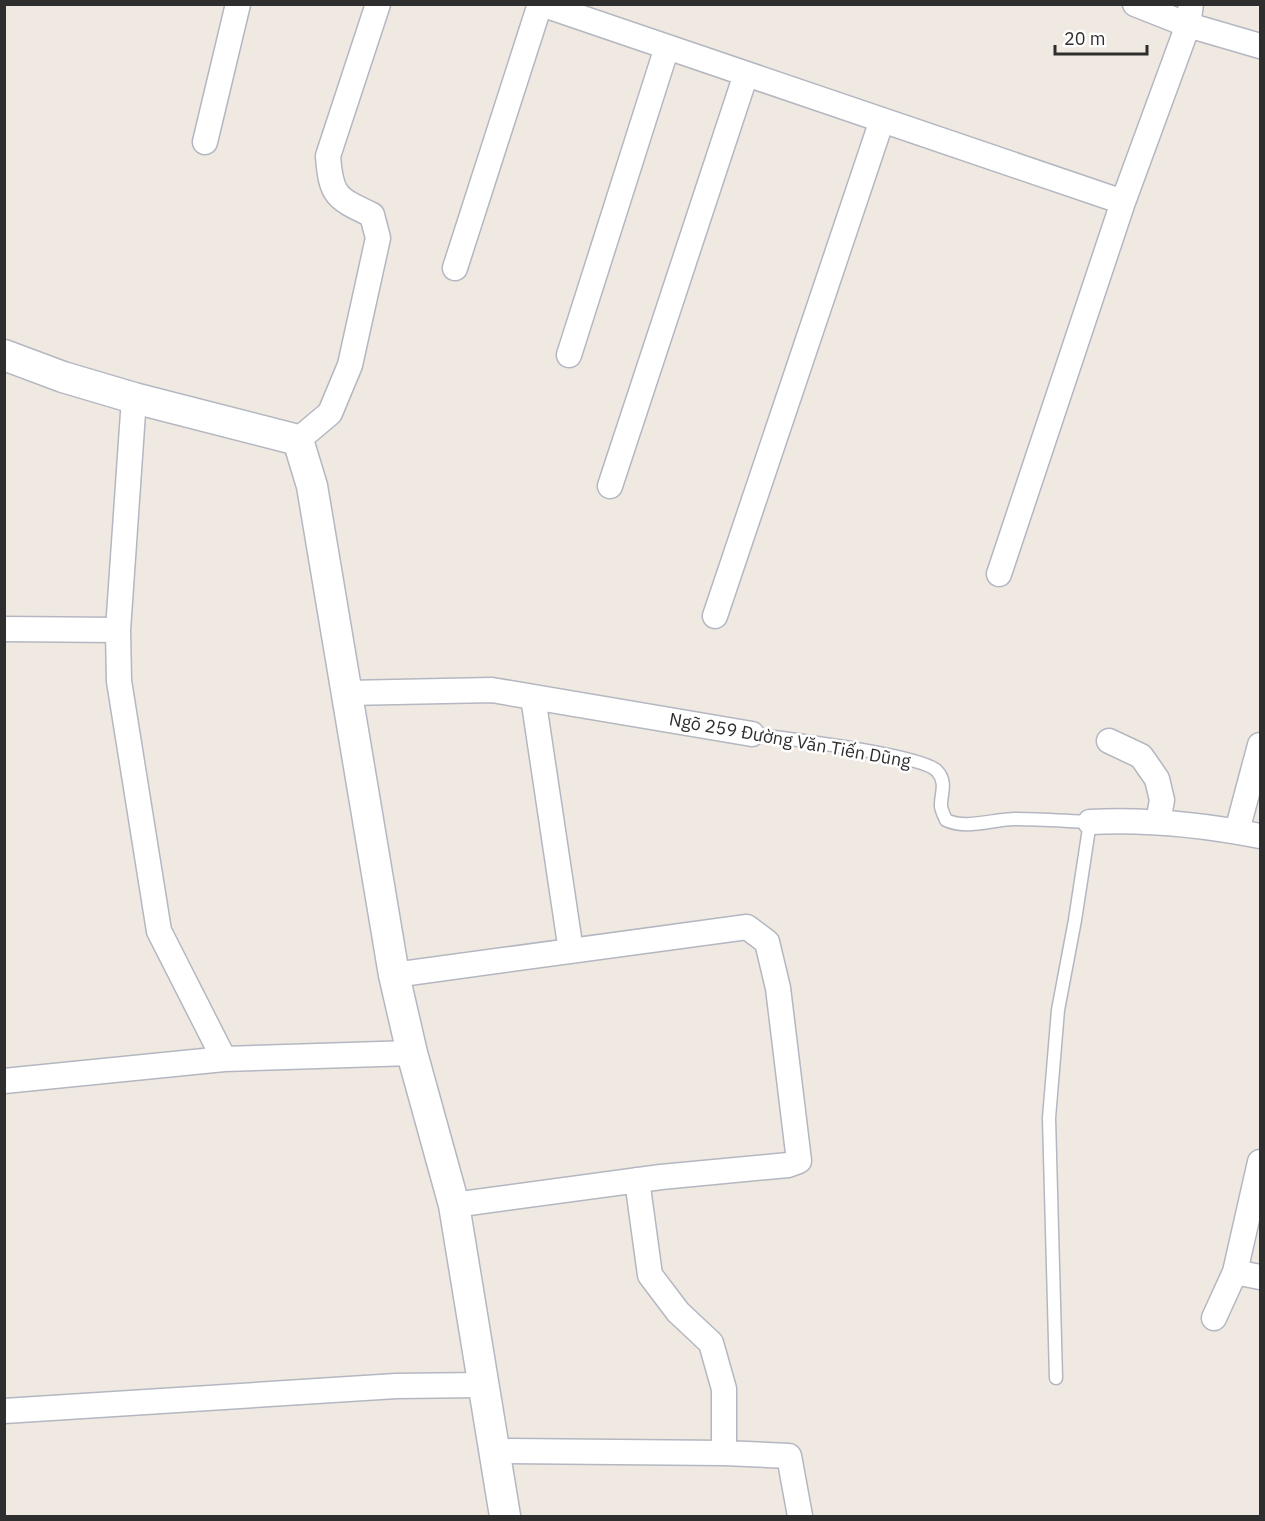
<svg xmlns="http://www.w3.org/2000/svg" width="1265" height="1521" font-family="'IBM Plex Sans',sans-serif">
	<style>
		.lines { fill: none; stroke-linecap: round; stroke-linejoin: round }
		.service-casing { stroke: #b4b7c1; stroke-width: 15 }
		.minor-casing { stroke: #b4b7c1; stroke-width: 27 }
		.tertiary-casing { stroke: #b4b7c1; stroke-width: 33 }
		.service { stroke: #fff; stroke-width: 12 }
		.minor { stroke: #fff; stroke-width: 24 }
		.tertiary { stroke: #fff; stroke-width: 30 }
		.labels { text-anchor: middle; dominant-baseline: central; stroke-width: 5; stroke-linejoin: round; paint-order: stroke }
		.street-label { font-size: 18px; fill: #2e2e2e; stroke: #fff }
	</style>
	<rect width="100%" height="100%" fill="#efe9e1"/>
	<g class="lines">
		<g class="service-casing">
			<path id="service" d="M 752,734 C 782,738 923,755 937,771 C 948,783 940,795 941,807 C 942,811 944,816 946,820 C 966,830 993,819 1015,819 C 1040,819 1065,821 1090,822 L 1075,920 L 1058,1010 L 1049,1118 L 1056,1378"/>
		</g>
		<g class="minor-casing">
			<path id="minor" d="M 541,4 L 1123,202
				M 1135,4 L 1188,25 L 1260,46
				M 205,142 L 238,4
				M 455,268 L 540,4
				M 569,355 L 667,47
				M 134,398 L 118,630 L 119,681 L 159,931 L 224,1059
				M 298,440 L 330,413 L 350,365 L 378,238 L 372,215 C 336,198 331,196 328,156 L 378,4
				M 610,486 L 746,74
				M 999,574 L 1123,202 L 1188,25 L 1191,4
				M 715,616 L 882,120
				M 4,629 L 118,630
				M 347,693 L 492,690 L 752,734
				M 533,697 L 571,951
				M 1109,741 L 1141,756 L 1157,779 L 1162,800 L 1158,822
				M 1090,822 C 1148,819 1204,825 1260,836
				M 1237,831 L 1260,745
				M 394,975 L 747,927 L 767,942 L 778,988 L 799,1161 L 788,1165 L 661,1177 L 454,1205
				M 4,1081 L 224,1059 L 412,1053
				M 1260,1162 L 1235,1272 L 1260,1277
				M 637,1180 L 650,1275 L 678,1312 L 711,1343 L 724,1389 L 724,1453
				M 1214,1318 L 1235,1272
				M 4,1411 L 396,1386 L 482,1385
				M 494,1451 L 724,1453 L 789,1456 L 800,1516"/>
		</g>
		<g class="tertiary-casing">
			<path id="tertiary" d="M 4,355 L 63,377 L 134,398 L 298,440 L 312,486 L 394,975 L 412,1053 L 454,1205 L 505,1516"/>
		</g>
		<use href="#service" class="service"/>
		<use href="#minor" class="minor"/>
		<use href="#tertiary" class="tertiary"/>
	</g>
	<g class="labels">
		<g class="street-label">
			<text transform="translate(790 740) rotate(10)">Ngõ 259 Đường Văn Tiến Dũng</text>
		</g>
	</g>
	<rect width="1265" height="1521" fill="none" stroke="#2e2e2e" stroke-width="12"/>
	<path d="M1055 45v9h92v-9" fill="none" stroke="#2e2e2e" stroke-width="3"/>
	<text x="1064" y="45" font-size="18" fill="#2e2e2e" stroke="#ffffff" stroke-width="4.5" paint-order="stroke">20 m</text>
</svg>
